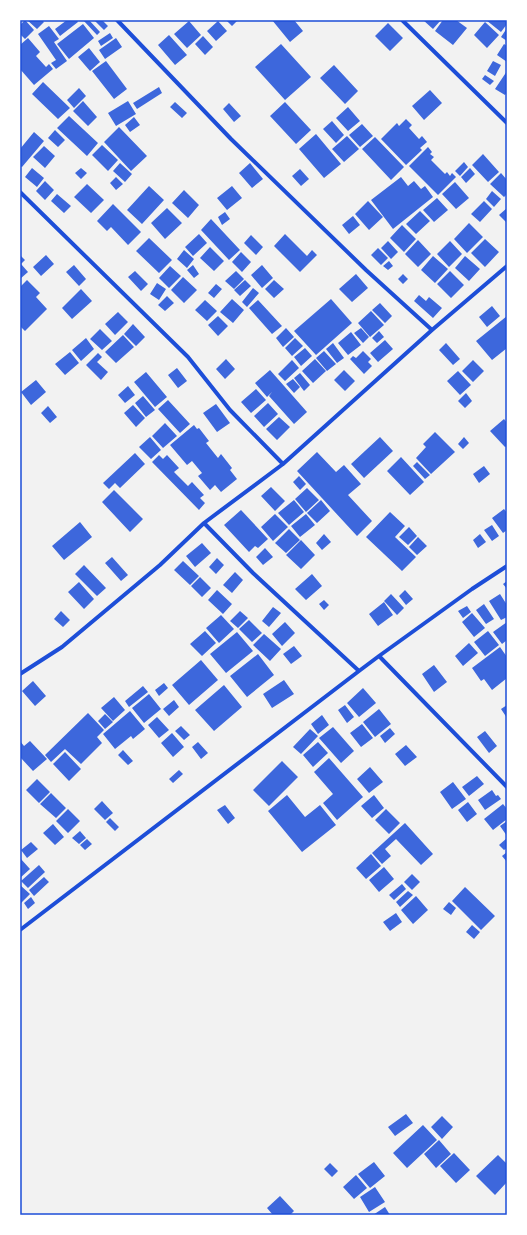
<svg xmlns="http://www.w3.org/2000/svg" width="527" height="1235" font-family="'Roboto Condensed',sans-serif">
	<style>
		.building { fill: #3d67dc }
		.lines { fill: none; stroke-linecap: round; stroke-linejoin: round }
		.minor { stroke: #1d4ed8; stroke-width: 4 }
		.neatline { fill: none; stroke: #1d4ed8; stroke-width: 1.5 }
	</style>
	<rect width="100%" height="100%" fill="#f2f2f2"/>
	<path class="building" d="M 25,20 L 34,30 L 25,39 L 20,34 L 20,25 Z
		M 27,20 L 42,20 L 44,22 L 37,29 Z
		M 67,20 L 77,20 L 78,22 L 60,36 L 55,29 Z
		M 83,20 L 89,20 L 100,32 L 97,35 Z
		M 94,20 L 102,20 L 108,26 L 104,30 Z
		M 226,20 L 238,20 L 232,26 Z
		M 272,20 L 294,20 L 303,31 L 290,42 Z
		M 423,20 L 441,20 L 433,29 Z
		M 443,20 L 456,20 L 467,28 L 453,45 L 435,31 Z
		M 486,20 L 507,20 L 507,24 L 501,32 Z
		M 189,21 L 201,35 L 187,48 L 174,34 Z
		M 218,21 L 227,31 L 216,41 L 207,31 Z
		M 485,22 L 499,35 L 487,48 L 474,35 Z
		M 388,23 L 403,38 L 390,51 L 375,36 Z
		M 83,24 L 94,38 L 69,59 L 57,44 Z
		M 49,26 L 59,39 L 54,42 L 67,61 L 56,69 L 51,63 L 56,60 L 38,34 Z
		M 507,28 L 507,41 L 501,37 Z
		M 110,33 L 113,38 L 101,46 L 98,41 Z
		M 169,35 L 187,55 L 175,65 L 158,45 Z
		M 203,36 L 213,47 L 205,55 L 195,44 Z
		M 28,38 L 40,52 L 36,56 L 46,67 L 49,64 L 53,69 L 34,85 L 20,69 L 20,45 Z
		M 116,38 L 122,47 L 105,59 L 99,50 Z
		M 281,44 L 311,77 L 285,100 L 255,67 Z
		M 504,44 L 507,46 L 507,62 L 497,55 Z
		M 89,48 L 100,62 L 90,71 L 78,57 Z
		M 106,61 L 127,89 L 114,99 L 92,71 Z
		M 493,61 L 501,65 L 495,76 L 487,71 Z
		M 334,65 L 358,91 L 345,104 L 320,78 Z
		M 507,71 L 507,92 L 505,95 L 495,89 Z
		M 485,75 L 494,81 L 490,85 L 482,79 Z
		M 43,82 L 70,108 L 58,119 L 32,94 Z
		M 159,87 L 162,93 L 137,109 L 133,103 Z
		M 79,88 L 86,96 L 74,108 L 67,100 Z
		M 430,90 L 442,103 L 424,120 L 412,106 Z
		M 83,101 L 97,117 L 88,126 L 73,111 Z
		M 128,101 L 136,114 L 116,126 L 108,113 Z
		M 175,102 L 187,113 L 182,118 L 170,107 Z
		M 285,102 L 311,130 L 296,144 L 270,116 Z
		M 229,103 L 241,116 L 234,122 L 223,109 Z
		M 348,107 L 360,121 L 348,131 L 336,118 Z
		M 69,116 L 98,143 L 87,156 L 57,128 Z
		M 134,117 L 140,125 L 130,132 L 125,125 Z
		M 406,119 L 412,125 L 409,128 L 419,139 L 422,136 L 427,142 L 420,148 L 422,150 L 406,165 L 381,139 L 397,123 L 399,126 Z
		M 332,121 L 344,135 L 336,143 L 323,129 Z
		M 362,124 L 373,136 L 360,147 L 349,135 Z
		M 119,127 L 147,156 L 131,171 L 104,142 Z
		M 55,130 L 65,140 L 58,147 L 48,138 Z
		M 34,132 L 44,141 L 22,167 L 20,166 L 20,149 Z
		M 316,134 L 341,164 L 324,178 L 299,149 Z
		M 347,136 L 359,149 L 344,162 L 332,149 Z
		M 375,137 L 404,167 L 391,180 L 362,149 Z
		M 102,145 L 118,160 L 108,171 L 92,155 Z
		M 44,146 L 55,156 L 45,168 L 33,157 Z
		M 428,147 L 432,152 L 430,154 L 434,157 L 431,160 L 445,174 L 447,172 L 450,176 L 452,173 L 456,177 L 438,195 L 409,166 Z
		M 483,154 L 499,172 L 488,182 L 472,165 Z
		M 464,162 L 468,167 L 460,176 L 455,171 Z
		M 120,163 L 132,174 L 125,182 L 113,171 Z
		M 250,163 L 263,179 L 252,188 L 239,173 Z
		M 32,168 L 44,178 L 37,187 L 25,177 Z
		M 81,168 L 87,173 L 81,179 L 75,173 Z
		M 470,168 L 475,174 L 466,183 L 461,177 Z
		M 300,169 L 309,179 L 301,186 L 292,176 Z
		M 501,173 L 507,180 L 507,194 L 504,197 L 490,184 Z
		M 116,177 L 123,184 L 116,190 L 110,183 Z
		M 401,177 L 408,186 L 414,181 L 421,189 L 425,186 L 433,197 L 393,229 L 371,200 Z
		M 45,181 L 54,190 L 45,200 L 36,191 Z
		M 455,182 L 469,198 L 456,209 L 442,194 Z
		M 87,184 L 104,200 L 91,213 L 74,197 Z
		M 149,186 L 164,200 L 142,224 L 127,210 Z
		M 232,186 L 242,198 L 227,210 L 217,198 Z
		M 184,190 L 199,205 L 188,218 L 172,203 Z
		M 492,191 L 501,199 L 494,207 L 486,199 Z
		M 57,194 L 71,206 L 64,213 L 51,201 Z
		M 437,198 L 448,210 L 434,222 L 423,210 Z
		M 368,201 L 383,217 L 369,230 L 355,214 Z
		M 484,201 L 492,209 L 480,222 L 471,214 Z
		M 113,204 L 141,232 L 128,245 L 111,227 L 107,231 L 97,221 Z
		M 167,208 L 182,223 L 165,239 L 151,223 Z
		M 507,208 L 507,221 L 506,222 L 499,215 Z
		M 420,211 L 430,221 L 416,234 L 406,224 Z
		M 225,212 L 230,219 L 222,225 L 218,217 Z
		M 353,216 L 360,225 L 349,234 L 342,225 Z
		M 211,219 L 240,250 L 229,260 L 201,230 Z
		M 469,223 L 483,237 L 467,253 L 454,239 Z
		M 402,225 L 416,239 L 404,252 L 390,238 Z
		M 199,234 L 207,243 L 193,256 L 185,247 Z
		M 285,234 L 307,256 L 312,250 L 317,255 L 300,272 L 274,246 Z
		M 251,235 L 263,247 L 256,255 L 244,243 Z
		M 149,238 L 172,260 L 159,273 L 136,251 Z
		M 485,239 L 499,252 L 485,267 L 471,253 Z
		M 418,240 L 431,254 L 418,267 L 405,254 Z
		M 388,241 L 398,252 L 391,259 L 381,248 Z
		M 450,241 L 462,254 L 449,267 L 437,254 Z
		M 210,247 L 224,261 L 214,271 L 200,258 Z
		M 378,248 L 388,258 L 381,265 L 371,255 Z
		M 184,250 L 194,259 L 187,268 L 177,259 Z
		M 241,252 L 251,262 L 242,272 L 232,262 Z
		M 20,255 L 25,260 L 21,264 L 28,272 L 20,279 Z
		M 46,255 L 54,264 L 41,276 L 33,267 Z
		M 433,256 L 448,269 L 435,283 L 421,270 Z
		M 465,256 L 480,269 L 469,281 L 455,268 Z
		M 389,261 L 393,266 L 388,270 L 383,266 Z
		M 74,265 L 86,279 L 79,286 L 66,272 Z
		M 193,265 L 199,274 L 194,278 L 187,270 Z
		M 262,265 L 273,278 L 262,288 L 251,275 Z
		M 170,266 L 181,276 L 169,288 L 159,278 Z
		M 135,271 L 148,284 L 141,291 L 128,277 Z
		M 236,271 L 244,279 L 234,289 L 225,281 Z
		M 450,271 L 464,285 L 451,298 L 437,284 Z
		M 356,274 L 368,288 L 352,302 L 339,289 Z
		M 403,274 L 408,279 L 403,284 L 398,279 Z
		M 183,277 L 197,290 L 184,303 L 171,290 Z
		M 27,280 L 40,293 L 36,297 L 47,309 L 25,331 L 20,326 L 20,287 Z
		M 245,280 L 251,286 L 240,296 L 234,290 Z
		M 274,280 L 284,289 L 274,298 L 265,289 Z
		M 157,283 L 166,289 L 159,300 L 150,294 Z
		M 216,284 L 222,289 L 214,298 L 208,293 Z
		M 253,288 L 259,293 L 247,307 L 242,302 Z
		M 81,289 L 92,301 L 72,319 L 62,308 Z
		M 419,295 L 426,301 L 429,297 L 442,308 L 433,318 L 414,301 Z
		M 167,296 L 174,303 L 165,311 L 158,305 Z
		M 232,299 L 244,310 L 233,323 L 220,312 Z
		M 331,299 L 352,323 L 316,355 L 294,331 Z
		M 205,300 L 217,311 L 207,321 L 195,310 Z
		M 258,300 L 282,326 L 272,334 L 249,308 Z
		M 380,303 L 392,316 L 385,323 L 372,310 Z
		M 492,306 L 500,316 L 487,327 L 479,317 Z
		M 371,311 L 384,325 L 370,337 L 358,323 Z
		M 118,312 L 128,322 L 115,335 L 105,324 Z
		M 218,316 L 228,326 L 218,336 L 208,325 Z
		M 507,316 L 507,348 L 492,360 L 476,341 Z
		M 133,324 L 145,337 L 136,346 L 124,334 Z
		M 286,328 L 294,337 L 283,347 L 276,338 Z
		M 361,328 L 369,337 L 363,343 L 354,333 Z
		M 100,329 L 112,341 L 102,350 L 90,339 Z
		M 379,331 L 384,337 L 377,343 L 372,338 Z
		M 351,332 L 361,345 L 348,355 L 338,343 Z
		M 123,335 L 134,347 L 116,363 L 105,352 Z
		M 86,338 L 94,349 L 81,361 L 72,350 Z
		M 295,338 L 303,346 L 292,356 L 285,348 Z
		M 385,340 L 393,349 L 378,362 L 370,353 Z
		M 333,343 L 344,358 L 337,363 L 326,349 Z
		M 446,343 L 460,359 L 453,365 L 439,350 Z
		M 305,348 L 312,356 L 301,366 L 294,357 Z
		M 324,351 L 336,364 L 327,371 L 316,358 Z
		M 363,351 L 371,359 L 368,362 L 372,366 L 364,374 L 350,359 L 353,356 L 356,358 Z
		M 70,352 L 79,363 L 65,375 L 55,364 Z
		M 98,353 L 102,357 L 97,362 L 108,372 L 101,380 L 86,365 Z
		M 226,359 L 235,369 L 225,379 L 216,369 Z
		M 315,359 L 326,371 L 313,383 L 302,371 Z
		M 292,360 L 299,368 L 285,381 L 278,374 Z
		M 473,360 L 484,371 L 473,382 L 462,371 Z
		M 177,368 L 187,381 L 178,388 L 168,375 Z
		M 270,370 L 307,412 L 294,424 L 269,396 L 272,392 L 267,397 L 255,383 Z
		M 344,370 L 355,381 L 345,391 L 334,380 Z
		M 458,371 L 471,385 L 460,395 L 447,381 Z
		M 146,372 L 167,397 L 155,407 L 134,382 Z
		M 300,373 L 310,385 L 304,391 L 294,378 Z
		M 293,379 L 300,387 L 294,393 L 286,384 Z
		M 36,380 L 46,392 L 31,405 L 21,392 Z
		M 128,386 L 135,395 L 125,403 L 118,395 Z
		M 256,389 L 266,400 L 251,413 L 241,402 Z
		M 466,393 L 472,401 L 465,408 L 458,401 Z
		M 143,396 L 155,410 L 146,417 L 135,403 Z
		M 168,400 L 190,424 L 180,433 L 158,409 Z
		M 268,403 L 278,414 L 264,427 L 254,416 Z
		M 216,404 L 230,423 L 217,432 L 203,413 Z
		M 133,405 L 145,418 L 136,427 L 124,413 Z
		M 48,406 L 57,417 L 50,423 L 41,413 Z
		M 279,417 L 290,427 L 277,440 L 266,429 Z
		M 504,419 L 507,423 L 507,446 L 505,447 L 490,431 Z
		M 165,423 L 177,436 L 163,448 L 152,436 Z
		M 194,425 L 197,429 L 199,428 L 209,441 L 206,443 L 218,458 L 221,454 L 232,468 L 230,470 L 237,479 L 221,492 L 215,485 L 210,490 L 198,476 L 202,473 L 192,461 L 187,465 L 170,445 Z
		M 435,432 L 455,452 L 431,474 L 416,458 L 426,447 L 423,444 Z
		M 150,437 L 161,450 L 151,459 L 139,447 Z
		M 380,437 L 393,451 L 364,478 L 351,464 Z
		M 464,437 L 469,443 L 463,449 L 458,444 Z
		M 317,452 L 336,472 L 344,465 L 361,484 L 348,495 L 372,521 L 357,536 L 297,471 Z
		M 135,453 L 145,464 L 120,488 L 115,483 L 109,489 L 103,483 Z
		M 159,455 L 163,459 L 167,455 L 179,468 L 174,472 L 188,486 L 192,482 L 204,495 L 200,498 L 205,503 L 199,510 L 152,462 Z
		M 401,457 L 424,482 L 410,495 L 387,471 Z
		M 417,462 L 430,475 L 425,479 L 413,466 Z
		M 484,466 L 490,474 L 479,483 L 473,474 Z
		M 299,476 L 306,484 L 300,490 L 293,482 Z
		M 271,487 L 285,501 L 275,511 L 261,496 Z
		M 307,488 L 319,500 L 306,512 L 295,499 Z
		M 114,490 L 143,519 L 130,532 L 102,502 Z
		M 294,500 L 304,512 L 289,525 L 278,513 Z
		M 321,500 L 330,511 L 317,523 L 307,513 Z
		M 504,509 L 507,513 L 507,530 L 503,533 L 492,518 Z
		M 241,510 L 268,539 L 258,548 L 255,546 L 249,552 L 224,525 Z
		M 390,512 L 405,526 L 395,537 L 416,557 L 402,571 L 366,537 Z
		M 275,514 L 288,527 L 273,541 L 261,527 Z
		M 306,514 L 315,525 L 300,537 L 291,526 Z
		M 80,522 L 92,537 L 64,560 L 52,546 Z
		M 492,525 L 499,536 L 492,541 L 484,530 Z
		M 409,527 L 417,536 L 408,545 L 399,537 Z
		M 289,529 L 300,540 L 286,553 L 275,543 Z
		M 324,534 L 331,542 L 322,550 L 316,543 Z
		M 480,534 L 486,542 L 478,548 L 473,540 Z
		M 418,537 L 427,546 L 417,555 L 409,547 Z
		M 301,540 L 315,555 L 301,569 L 286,555 Z
		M 202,543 L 211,553 L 195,567 L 186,556 Z
		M 265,548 L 273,557 L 263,565 L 256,557 Z
		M 112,557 L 128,575 L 121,581 L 105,563 Z
		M 217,558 L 224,565 L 216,574 L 209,567 Z
		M 183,561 L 199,576 L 190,585 L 174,570 Z
		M 84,565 L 106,588 L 97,596 L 75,574 Z
		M 235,572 L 243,580 L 232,593 L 223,585 Z
		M 312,574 L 322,586 L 306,600 L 295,589 Z
		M 200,577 L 211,588 L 202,597 L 191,586 Z
		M 507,581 L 507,589 L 503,584 Z
		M 79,582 L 94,599 L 84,609 L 68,592 Z
		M 217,590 L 232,604 L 223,614 L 208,600 Z
		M 405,590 L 413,599 L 406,605 L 399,596 Z
		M 391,594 L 404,608 L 397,615 L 384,601 Z
		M 500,594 L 507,605 L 507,617 L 501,620 L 489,601 Z
		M 324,600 L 329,605 L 324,610 L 319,604 Z
		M 384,602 L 393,615 L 378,626 L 369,614 Z
		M 484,604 L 494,619 L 486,624 L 476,610 Z
		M 467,606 L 471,612 L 463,618 L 458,611 Z
		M 273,607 L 281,613 L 269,627 L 262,621 Z
		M 61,611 L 70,620 L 63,627 L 54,619 Z
		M 240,611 L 248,618 L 238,628 L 230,621 Z
		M 472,613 L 485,628 L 474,637 L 462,622 Z
		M 221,615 L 234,629 L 219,643 L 206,628 Z
		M 249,620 L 262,633 L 252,642 L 239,629 Z
		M 285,622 L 295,633 L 282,646 L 272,634 Z
		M 507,622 L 507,640 L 502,644 L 493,632 Z
		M 205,631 L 216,643 L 202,656 L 190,644 Z
		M 488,631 L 499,645 L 485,656 L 474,642 Z
		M 237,632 L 253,651 L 226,673 L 210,654 Z
		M 264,634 L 281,649 L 270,661 L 253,645 Z
		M 469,643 L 478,653 L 463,666 L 455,656 Z
		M 294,646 L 302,656 L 291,664 L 283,654 Z
		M 500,647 L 507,657 L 507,678 L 492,690 L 484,679 L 481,681 L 472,668 Z
		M 258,654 L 274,675 L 247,697 L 230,676 Z
		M 201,660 L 218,680 L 189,705 L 172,685 Z
		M 434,665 L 447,682 L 434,692 L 422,674 Z
		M 284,680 L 294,694 L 272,708 L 263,694 Z
		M 33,681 L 46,696 L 35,706 L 22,691 Z
		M 164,683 L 168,688 L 159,696 L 155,690 Z
		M 224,685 L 242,707 L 214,731 L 195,710 Z
		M 143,686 L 148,692 L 129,707 L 125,701 Z
		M 363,688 L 376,703 L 359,717 L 347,703 Z
		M 149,694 L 161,709 L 144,723 L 132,708 Z
		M 114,697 L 125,710 L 113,721 L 101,708 Z
		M 174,700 L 179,707 L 169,716 L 163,709 Z
		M 345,705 L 354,717 L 347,723 L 338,710 Z
		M 507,705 L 507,718 L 501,709 Z
		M 379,709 L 391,724 L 375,737 L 363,722 Z
		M 130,711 L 145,729 L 133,739 L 131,736 L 115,749 L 103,734 Z
		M 88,713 L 104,730 L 97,737 L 102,743 L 81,764 L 65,749 L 51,762 L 45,755 Z
		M 105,714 L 113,722 L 105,729 L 98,721 Z
		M 322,715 L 329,725 L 318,734 L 311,724 Z
		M 157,717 L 169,730 L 159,738 L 148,725 Z
		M 362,724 L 373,738 L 361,747 L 350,733 Z
		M 181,726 L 190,735 L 184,740 L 175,731 Z
		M 333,727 L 354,751 L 341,763 L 319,738 Z
		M 390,728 L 395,734 L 385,743 L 380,736 Z
		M 310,729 L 318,736 L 301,754 L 293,747 Z
		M 485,731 L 497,746 L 489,753 L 477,737 Z
		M 172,733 L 184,747 L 173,757 L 161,743 Z
		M 20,741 L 24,746 L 30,741 L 47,759 L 33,771 L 20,757 Z
		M 198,742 L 208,753 L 201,759 L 192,747 Z
		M 318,742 L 328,753 L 313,767 L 303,755 Z
		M 406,745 L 417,757 L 405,766 L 395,754 Z
		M 123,750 L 133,761 L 128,765 L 118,755 Z
		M 65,752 L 81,769 L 69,781 L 53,764 Z
		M 329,758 L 363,797 L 337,820 L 323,803 L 333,794 L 314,772 Z
		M 282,761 L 298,777 L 269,806 L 253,790 Z
		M 370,767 L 383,782 L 369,793 L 357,779 Z
		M 179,770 L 183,774 L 173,783 L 169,779 Z
		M 477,776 L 484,784 L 469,796 L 462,787 Z
		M 37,779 L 50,792 L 39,803 L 26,790 Z
		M 453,782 L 466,799 L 452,809 L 440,792 Z
		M 492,790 L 496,796 L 498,795 L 501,799 L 485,810 L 478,800 Z
		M 51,793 L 66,808 L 56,818 L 40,804 Z
		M 287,795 L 305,817 L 320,805 L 336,825 L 302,852 L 268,811 Z
		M 374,795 L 384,808 L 372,818 L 361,806 Z
		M 102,801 L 113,813 L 105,820 L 94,809 Z
		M 468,802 L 477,814 L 467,822 L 458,810 Z
		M 503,804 L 507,809 L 507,819 L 493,830 L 484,819 Z
		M 225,805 L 235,818 L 228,824 L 217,810 Z
		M 68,809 L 80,821 L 68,833 L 56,821 Z
		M 386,809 L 400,823 L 389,834 L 375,820 Z
		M 110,818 L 119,827 L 115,831 L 106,822 Z
		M 507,821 L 507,836 L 500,826 Z
		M 405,823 L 433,854 L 421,865 L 396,839 L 385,849 L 391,856 L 382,864 L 372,853 Z
		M 53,824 L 64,837 L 55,845 L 43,833 Z
		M 80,831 L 86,838 L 79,844 L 72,838 Z
		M 507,838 L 507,848 L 504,850 L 499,845 Z
		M 87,839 L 92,844 L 85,850 L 80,845 Z
		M 31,842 L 38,849 L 27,858 L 21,850 Z
		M 507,852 L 507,862 L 502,856 Z
		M 371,854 L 381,866 L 366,879 L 356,868 Z
		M 20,858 L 30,869 L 20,878 Z
		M 39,865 L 45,872 L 28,888 L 21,881 Z
		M 384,867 L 394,879 L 379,892 L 369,880 Z
		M 412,874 L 420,882 L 412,890 L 404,882 Z
		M 44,877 L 49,882 L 34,896 L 29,890 Z
		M 402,884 L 406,889 L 394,900 L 389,895 Z
		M 20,885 L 30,894 L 21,903 L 20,901 Z
		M 465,887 L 495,916 L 481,930 L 452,901 Z
		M 408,891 L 413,895 L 400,907 L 396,902 Z
		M 416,896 L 428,910 L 413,924 L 401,910 Z
		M 31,897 L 35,903 L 28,909 L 24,903 Z
		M 449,902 L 456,908 L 451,915 L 443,909 Z
		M 396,913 L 402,922 L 390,931 L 383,922 Z
		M 472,925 L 480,932 L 474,939 L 466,932 Z
		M 406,1114 L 413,1123 L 395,1136 L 388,1127 Z
		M 442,1116 L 453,1127 L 442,1139 L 431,1127 Z
		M 423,1125 L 437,1140 L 407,1168 L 393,1153 Z
		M 439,1140 L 451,1154 L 436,1168 L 424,1154 Z
		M 454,1153 L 470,1170 L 456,1183 L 440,1166 Z
		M 498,1155 L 507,1164 L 507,1182 L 495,1195 L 476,1176 Z
		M 374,1162 L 385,1176 L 370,1188 L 358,1174 Z
		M 330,1163 L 338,1171 L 332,1177 L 324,1169 Z
		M 356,1175 L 367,1188 L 354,1199 L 343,1187 Z
		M 375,1187 L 385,1202 L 369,1212 L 360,1197 Z
		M 280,1196 L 294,1211 L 290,1215 L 273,1215 L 267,1208 Z
		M 385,1207 L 390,1215 L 373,1215 Z"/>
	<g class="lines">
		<path class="minor" d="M 117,20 L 231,139 L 366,270 L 432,330
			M 402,20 L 507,123
			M 20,192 L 188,357 L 230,410 L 283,464
			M 204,523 L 253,573 L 359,671 L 379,656 L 507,787
			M 379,656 L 472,589 L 507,566
			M 20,674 L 62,647 L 160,565 L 204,523 L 283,464 L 432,330 L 507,266
			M 20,930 L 359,671"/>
	</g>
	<rect width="527" height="1235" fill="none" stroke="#ffffff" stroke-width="42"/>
	<rect x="21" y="21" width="485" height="1193" class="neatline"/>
</svg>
